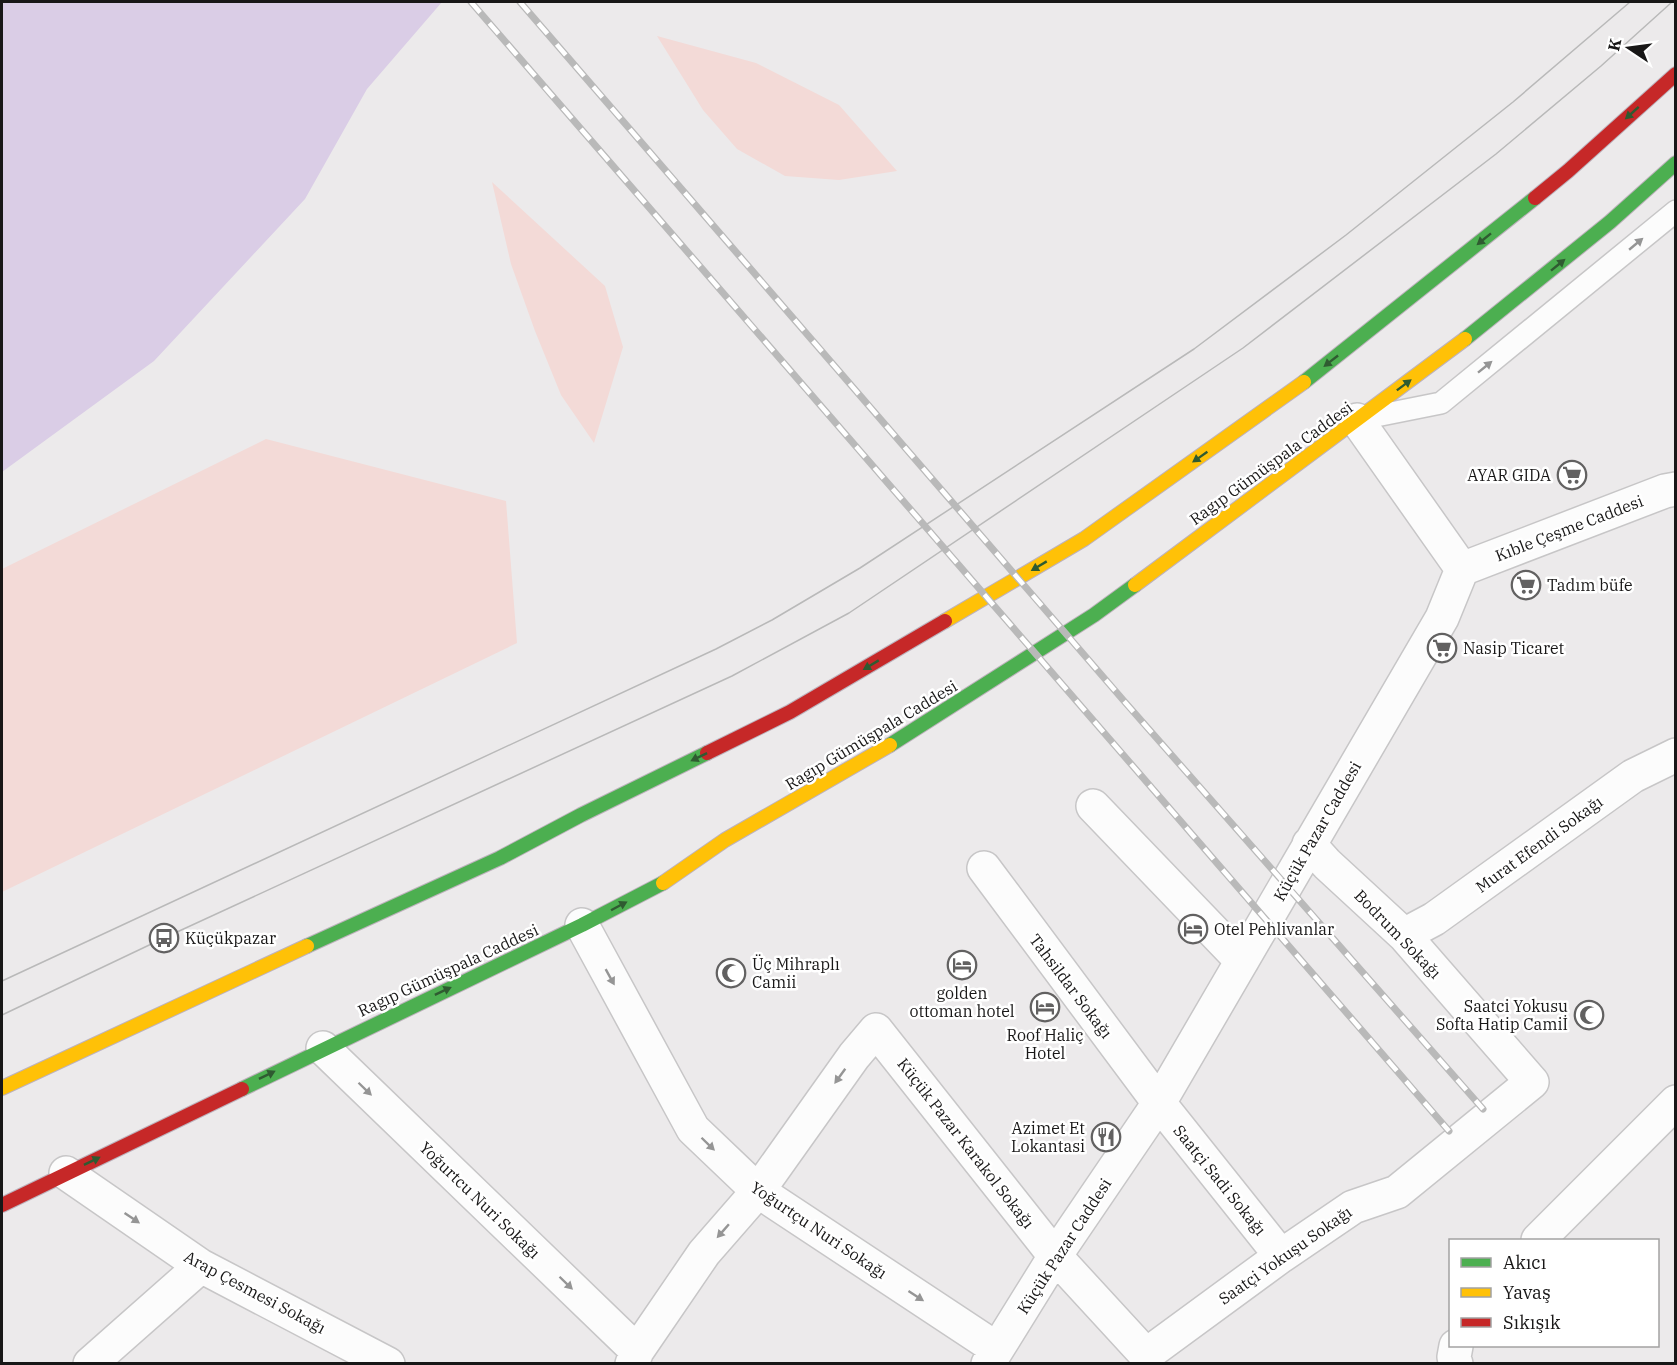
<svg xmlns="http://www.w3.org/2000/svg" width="1677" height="1365" font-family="'IBM Plex Serif',serif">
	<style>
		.green { fill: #f3dad7 }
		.water { fill: #dacde6 }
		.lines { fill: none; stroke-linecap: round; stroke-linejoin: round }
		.lane-casing { stroke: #c7c6c7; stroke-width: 24 }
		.street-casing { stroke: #c7c6c7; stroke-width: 36 }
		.fast-casing { stroke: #bdb2bc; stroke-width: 16 }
		.slow-casing { stroke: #bdb2bc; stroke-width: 16 }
		.jam-casing { stroke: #bdb2bc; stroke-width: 16 }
		.lane { stroke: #fcfcfc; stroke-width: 21 }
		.street { stroke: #fcfcfc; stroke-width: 33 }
		.fast { stroke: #4caf50; stroke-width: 14 }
		.slow { stroke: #ffc107; stroke-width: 14 }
		.jam { stroke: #c62828; stroke-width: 14 }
		.tram { stroke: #b9b9b9; stroke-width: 1.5 }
		.rail-casing { stroke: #b9b9b9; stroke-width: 7 }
		.rail { stroke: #fff; stroke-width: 4.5; stroke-dasharray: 14; stroke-linecap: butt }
		.oneway { fill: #2f5b31 }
		.oneway2 { fill: #959595 }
		.labels { text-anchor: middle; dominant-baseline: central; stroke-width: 5; stroke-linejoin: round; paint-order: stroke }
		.street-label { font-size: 16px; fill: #181717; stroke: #fff }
		.poi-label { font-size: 16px; fill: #181717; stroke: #fff; text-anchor: start }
	</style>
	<rect width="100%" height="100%" fill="#eceaeb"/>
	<path class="green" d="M 657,36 L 756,63 L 839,105 L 897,171 L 839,180 L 785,176 L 737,149 L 703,110 Z
		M 492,182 L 605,286 L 623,347 L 594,443 L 561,395 L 535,331 L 511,264 Z
		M 266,439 L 506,501 L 517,643 L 2,892 L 2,569 Z"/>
	<path class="water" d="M 2,2 L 442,2 L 367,89 L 305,199 L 154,361 L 2,472 Z"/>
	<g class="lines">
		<g class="lane-casing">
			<path id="lane" d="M 1366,418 L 1441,403 L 1676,211"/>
		</g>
		<g class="street-casing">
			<path id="street" d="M 1357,420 L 1462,569
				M 1462,569 L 1665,491 L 1676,489
				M 1093,806 L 1242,961
				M 984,868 L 1159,1103 L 1281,1256
				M 582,925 L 693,1129 L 758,1191 L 997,1349
				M 1404,935 L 1434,919 L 1633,776 L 1676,755
				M 323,1048 L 637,1351
				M 66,1173 L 201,1266 L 388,1364
				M 1538,1240 L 1676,1102
				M 90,1364 L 201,1266
				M 632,1364 L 637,1351 L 704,1253 L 758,1191 L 854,1056 L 876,1030 L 1055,1256 L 1146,1355 L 1281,1256 L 1353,1207 L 1397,1192 L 1532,1082 L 1404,935 L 1327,864 L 1309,844
				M 988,1364 L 1055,1256 L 1159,1103 L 1442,618 L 1462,569
				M 1456,1364 L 1454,1357 L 1456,1346"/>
		</g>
		<g class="fast-casing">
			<path id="fast" d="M 1465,339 L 1610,222 L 1676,163
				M 1304,382 L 1535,198
				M 890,745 L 1094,615 L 1135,585
				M 307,946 L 500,858 L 581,815 L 707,753
				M 242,1089 L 582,925 L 663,883"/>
		</g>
		<g class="slow-casing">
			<path id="slow" d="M 1135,585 L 1465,339
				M 945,621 L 1084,539 L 1304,382
				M 663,883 L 725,840 L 890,745
				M 2,1088 L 307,946"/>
		</g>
		<g class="jam-casing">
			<path id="jam" d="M 1535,198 L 1568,171 L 1676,74
				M 707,753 L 790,712 L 945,621
				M 2,1205 L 242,1089"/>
		</g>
		<use href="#lane" class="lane"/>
		<use href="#street" class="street"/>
		<use href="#fast" class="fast"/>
		<use href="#slow" class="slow"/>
		<use href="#jam" class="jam"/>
		<path class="tram" d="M 2,981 L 716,649 L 772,620 L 860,568 L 1194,349 L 1346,235 L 1513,102 L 1630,2
			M 2,1015 L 164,938 L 732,676 L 849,613 L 1243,348 L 1496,154 L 1601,66 L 1672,2"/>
		<g class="rail-casing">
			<path id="rail" d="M 471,2 L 1449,1131
				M 520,2 L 1124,701 L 1483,1109"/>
		</g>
		<use href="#rail" class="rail"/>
	</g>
	<defs><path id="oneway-solid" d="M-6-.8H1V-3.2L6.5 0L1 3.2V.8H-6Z" transform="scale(1.5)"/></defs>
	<g class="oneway">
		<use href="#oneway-solid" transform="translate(1632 113) rotate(138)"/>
		<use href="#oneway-solid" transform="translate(1484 239) rotate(141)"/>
		<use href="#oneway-solid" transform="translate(1558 265) rotate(-39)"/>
		<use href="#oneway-solid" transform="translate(1331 361) rotate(142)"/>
		<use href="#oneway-solid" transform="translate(1404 385) rotate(-37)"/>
		<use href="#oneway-solid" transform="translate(1200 457) rotate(145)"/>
		<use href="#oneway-solid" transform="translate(1039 566) rotate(149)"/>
		<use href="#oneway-solid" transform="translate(871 665) rotate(149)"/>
		<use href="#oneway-solid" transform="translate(699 757) rotate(154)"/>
		<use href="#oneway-solid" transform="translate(619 906) rotate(-28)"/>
		<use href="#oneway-solid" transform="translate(443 991) rotate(-25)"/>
		<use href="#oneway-solid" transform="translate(267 1075) rotate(-26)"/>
		<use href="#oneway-solid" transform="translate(92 1161) rotate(-26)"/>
	</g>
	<g class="oneway2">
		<use href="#oneway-solid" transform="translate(1636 244) rotate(-40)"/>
		<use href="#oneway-solid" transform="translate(1485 367) rotate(-39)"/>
		<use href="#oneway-solid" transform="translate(610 977) rotate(61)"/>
		<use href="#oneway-solid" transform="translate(840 1076) rotate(126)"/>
		<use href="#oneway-solid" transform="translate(365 1089) rotate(44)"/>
		<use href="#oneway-solid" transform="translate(708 1144) rotate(44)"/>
		<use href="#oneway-solid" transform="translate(132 1218) rotate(34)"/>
		<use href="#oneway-solid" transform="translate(723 1231) rotate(131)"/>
		<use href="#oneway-solid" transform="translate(566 1283) rotate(44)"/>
		<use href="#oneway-solid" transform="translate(916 1296) rotate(33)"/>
	</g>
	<defs>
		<g id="supermarket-ring" transform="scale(1.5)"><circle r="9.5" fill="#fff" stroke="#626161" stroke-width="1.5"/><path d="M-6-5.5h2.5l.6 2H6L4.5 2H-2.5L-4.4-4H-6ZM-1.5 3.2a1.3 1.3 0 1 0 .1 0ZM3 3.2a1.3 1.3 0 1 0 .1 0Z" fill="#626161"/></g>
		<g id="hotel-ring" transform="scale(1.5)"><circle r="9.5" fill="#fff" stroke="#626161" stroke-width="1.5"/><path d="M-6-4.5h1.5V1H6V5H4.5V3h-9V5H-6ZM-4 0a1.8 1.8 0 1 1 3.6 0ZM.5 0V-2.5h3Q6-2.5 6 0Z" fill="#626161"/></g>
		<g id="bus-ring" transform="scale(1.5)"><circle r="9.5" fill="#fff" stroke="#626161" stroke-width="1.5"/><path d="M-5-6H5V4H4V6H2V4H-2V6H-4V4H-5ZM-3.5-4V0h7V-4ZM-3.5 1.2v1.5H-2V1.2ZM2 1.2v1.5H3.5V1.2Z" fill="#626161"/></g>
		<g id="mosque-ring" transform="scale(1.5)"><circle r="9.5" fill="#fff" stroke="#626161" stroke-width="1.5"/><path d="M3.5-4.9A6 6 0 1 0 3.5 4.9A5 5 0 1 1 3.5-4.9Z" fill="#626161"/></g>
		<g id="restaurant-ring" transform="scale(1.5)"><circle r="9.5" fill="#fff" stroke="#626161" stroke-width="1.5"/><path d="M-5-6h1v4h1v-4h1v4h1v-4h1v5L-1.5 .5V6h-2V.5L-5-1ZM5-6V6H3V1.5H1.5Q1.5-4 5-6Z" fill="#626161"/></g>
	</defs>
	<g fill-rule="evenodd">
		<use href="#supermarket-ring" x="1572" y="475"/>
		<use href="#supermarket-ring" x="1526" y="585"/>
		<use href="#supermarket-ring" x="1442" y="648"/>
		<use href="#hotel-ring" x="1193" y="929"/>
		<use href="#bus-ring" x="164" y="938"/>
		<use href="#hotel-ring" x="962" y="965"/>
		<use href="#mosque-ring" x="731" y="973"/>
		<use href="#hotel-ring" x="1045" y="1007"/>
		<use href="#mosque-ring" x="1589" y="1015"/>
		<use href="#restaurant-ring" x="1106" y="1137"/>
	</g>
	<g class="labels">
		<g class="street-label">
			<text transform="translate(1271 463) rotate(-36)">Ragıp Gümüşpala Caddesi</text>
			<text transform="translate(1569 528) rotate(-21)">Kıble Çeşme Caddesi</text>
			<text transform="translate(871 735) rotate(-31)">Ragıp Gümüşpala Caddesi</text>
			<text transform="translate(1317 831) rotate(-60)">Küçük Pazar Caddesi</text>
			<text transform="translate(1539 844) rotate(-36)">Murat Efendi Sokağı</text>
			<text transform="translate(1398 934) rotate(46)">Bodrum Sokağı</text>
			<text transform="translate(448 970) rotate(-25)">Ragıp Gümüşpala Caddesi</text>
			<text transform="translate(1071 986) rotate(53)">Tahsildar Sokağı</text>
			<text transform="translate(966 1143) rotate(52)">Küçük Pazar Karakol Sokağı</text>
			<text transform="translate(1220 1180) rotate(51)">Saatçi Sadi Sokağı</text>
			<text transform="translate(480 1200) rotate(44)">Yoğurtcu Nuri Sokağı</text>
			<text transform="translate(819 1230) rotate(34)">Yoğurtçu Nuri Sokağı</text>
			<text transform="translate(1064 1246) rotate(-57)">Küçük Pazar Caddesi</text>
			<text transform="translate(1285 1255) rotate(-35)">Saatçi Yokuşu Sokağı</text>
			<text transform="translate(255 1292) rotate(28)">Arap Çesmesi Sokağı</text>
		</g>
		<g class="poi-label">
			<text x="1551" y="475" text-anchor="end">AYAR GIDA</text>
			<text x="1547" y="585">Tadım büfe</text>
			<text x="1463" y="648">Nasip Ticaret</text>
			<text x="1214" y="929">Otel Pehlivanlar</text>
			<text x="185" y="938">Küçükpazar</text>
			<text x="752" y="964">Üç Mihraplı<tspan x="752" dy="18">Camii</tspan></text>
			<text x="962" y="993" text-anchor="middle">golden<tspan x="962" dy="18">ottoman hotel</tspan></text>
			<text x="1568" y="1006" text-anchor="end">Saatci Yokusu<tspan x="1568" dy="18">Softa Hatip Camiİ</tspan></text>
			<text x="1045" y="1035" text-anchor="middle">Roof Haliç<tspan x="1045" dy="18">Hotel</tspan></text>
			<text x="1085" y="1128" text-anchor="end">Azimet Et<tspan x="1085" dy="18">Lokantasi</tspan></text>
		</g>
	</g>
	<rect width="1677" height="1365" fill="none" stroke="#181717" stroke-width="6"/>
	<rect x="1449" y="1239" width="210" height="108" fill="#ffffff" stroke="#a3a2a2" stroke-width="1.5"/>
	<rect x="1461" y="1258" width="30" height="9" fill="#4caf50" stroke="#a3a2a2" stroke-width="1.5"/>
	<text x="1503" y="1269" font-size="18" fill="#181717">Akıcı</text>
	<rect x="1461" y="1288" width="30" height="9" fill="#ffc107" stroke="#a3a2a2" stroke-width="1.5"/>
	<text x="1503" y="1299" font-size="18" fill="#181717">Yavaş</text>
	<rect x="1461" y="1318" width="30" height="9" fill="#c62828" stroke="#a3a2a2" stroke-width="1.5"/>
	<text x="1503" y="1329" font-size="18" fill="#181717">Sıkışık</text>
	<g transform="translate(1629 48) rotate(283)" stroke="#ffffff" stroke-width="4.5" paint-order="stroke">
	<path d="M0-4.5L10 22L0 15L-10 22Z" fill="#181717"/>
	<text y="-9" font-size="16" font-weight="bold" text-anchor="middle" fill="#181717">K</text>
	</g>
</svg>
